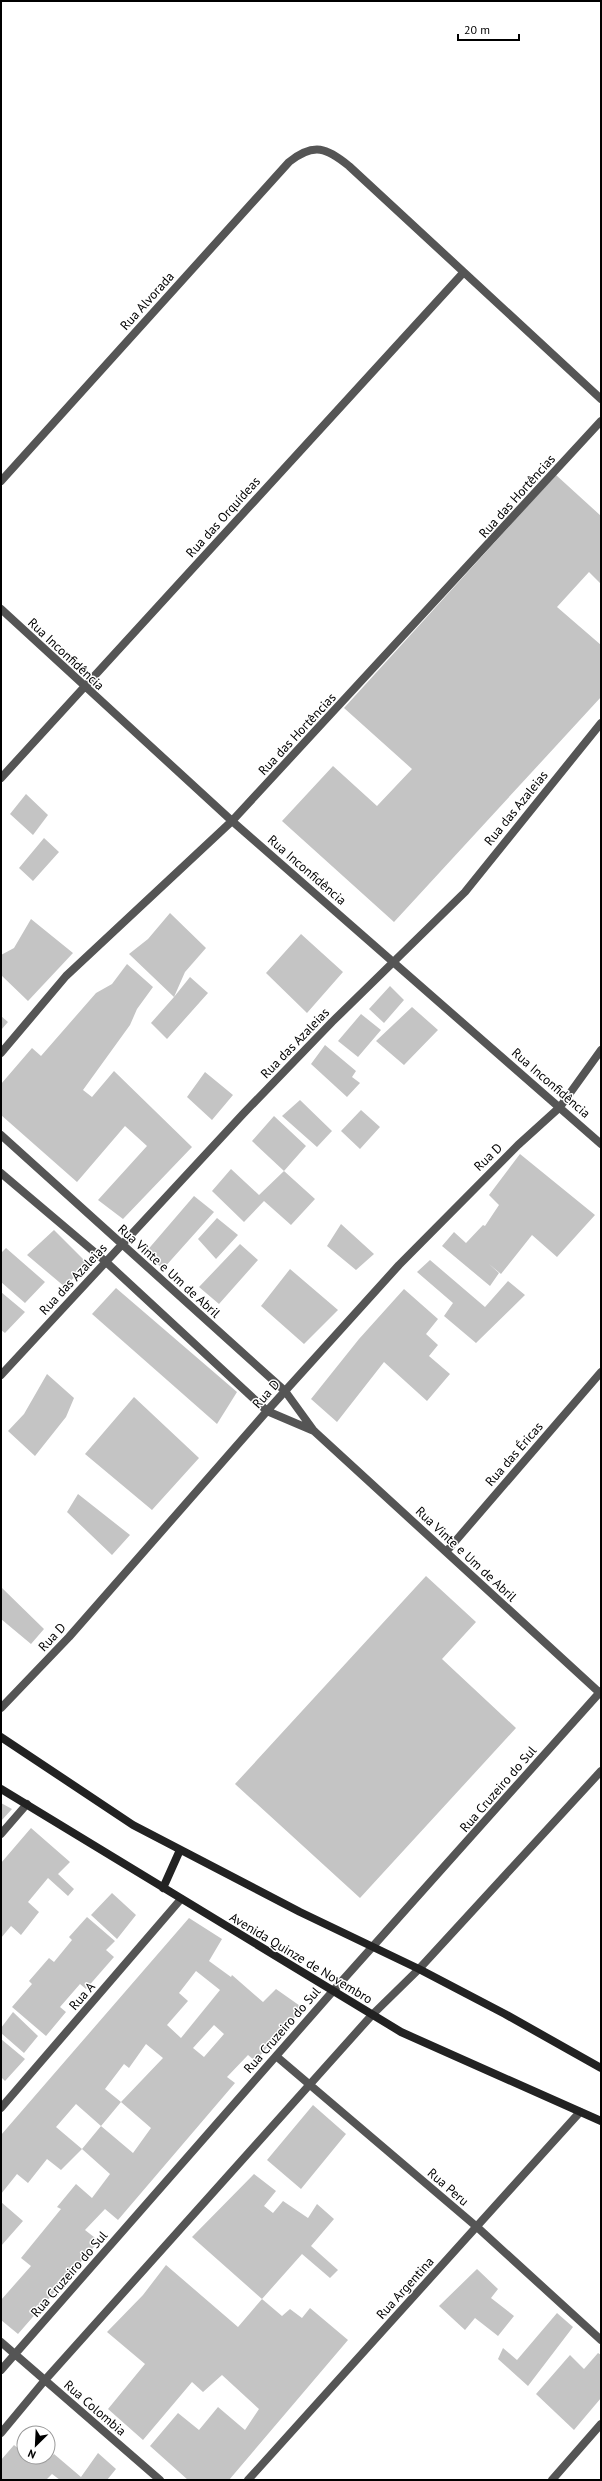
<svg xmlns="http://www.w3.org/2000/svg" width="602" height="2481" font-family="'PT Sans',sans-serif">
	<style>
		.building { fill: #c4c4c4; fill-rule: evenodd }
		.lines { fill: none; stroke-linecap: round; stroke-linejoin: round }
		.street { stroke: #555; stroke-width: 8 }
		.secondary { stroke: #222; stroke-width: 8 }
		.labels { text-anchor: middle; dominant-baseline: central; stroke-width: 3; stroke-linejoin: round; paint-order: stroke }
		.street-label { font-size: 13px; fill: #000; stroke: #fff }
	</style>
	<rect width="100%" height="100%" fill="#fff"/>
	<path class="building" d="M 556,475 L 601,516 L 601,584 L 589,572 L 557,607 L 601,645 L 601,697 L 394,922 L 282,821 L 333,766 L 377,806 L 412,769 L 344,708 Z
		M 26,794 L 48,815 L 33,835 L 10,814 Z
		M 44,838 L 59,852 L 33,881 L 19,868 Z
		M 170,913 L 206,948 L 185,972 L 174,997 L 190,977 L 208,993 L 167,1039 L 151,1023 L 174,997 L 129,954 L 148,939 Z
		M 31,919 L 73,953 L 28,1001 L 1,975 L 1,955 L 14,948 Z
		M 301,934 L 343,972 L 307,1013 L 266,973 Z
		M 127,964 L 153,987 L 137,1009 L 130,1025 L 83,1090 L 92,1097 L 114,1071 L 192,1147 L 123,1219 L 98,1200 L 147,1146 L 125,1126 L 77,1182 L 1,1115 L 1,1084 L 32,1048 L 41,1056 L 96,993 L 112,984 Z
		M 390,986 L 404,1000 L 384,1023 L 369,1009 Z
		M 412,1007 L 438,1030 L 404,1065 L 376,1041 Z
		M 361,1014 L 381,1030 L 358,1057 L 338,1041 Z
		M 1,1016 L 8,1022 L 1,1030 Z
		M 325,1045 L 356,1071 L 352,1077 L 360,1083 L 347,1097 L 311,1064 Z
		M 205,1072 L 233,1095 L 212,1120 L 187,1097 Z
		M 300,1100 L 332,1131 L 317,1147 L 282,1116 Z
		M 361,1110 L 380,1127 L 360,1149 L 341,1131 Z
		M 274,1116 L 306,1146 L 284,1171 L 252,1141 Z
		M 520,1154 L 595,1215 L 557,1257 L 532,1235 L 501,1274 L 489,1264 L 499,1273 L 490,1286 L 442,1246 L 454,1232 L 466,1243 L 483,1225 L 485,1226 L 499,1205 L 489,1195 Z
		M 231,1169 L 259,1195 L 284,1171 L 315,1199 L 291,1225 L 264,1201 L 244,1222 L 212,1191 Z
		M 194,1196 L 214,1212 L 163,1269 L 145,1253 Z
		M 217,1218 L 238,1235 L 216,1259 L 198,1239 Z
		M 341,1224 L 374,1254 L 356,1270 L 327,1246 Z
		M 54,1230 L 87,1263 L 65,1287 L 27,1255 Z
		M 240,1244 L 258,1260 L 219,1304 L 199,1287 Z
		M 6,1248 L 45,1282 L 25,1303 L 1,1282 L 1,1253 Z
		M 430,1260 L 485,1307 L 508,1281 L 525,1295 L 476,1343 L 444,1316 L 453,1303 L 417,1272 Z
		M 290,1269 L 338,1310 L 304,1344 L 261,1306 Z
		M 116,1288 L 237,1392 L 217,1424 L 92,1314 Z
		M 404,1289 L 438,1319 L 426,1334 L 438,1345 L 429,1356 L 450,1374 L 427,1401 L 384,1362 L 337,1422 L 311,1399 L 359,1339 Z
		M 1,1292 L 25,1312 L 5,1333 L 1,1330 Z
		M 47,1374 L 74,1398 L 66,1417 L 35,1456 L 8,1431 L 24,1414 Z
		M 134,1397 L 199,1458 L 152,1510 L 85,1454 Z
		M 78,1494 L 130,1535 L 112,1555 L 67,1512 Z
		M 426,1576 L 476,1622 L 442,1659 L 516,1728 L 360,1898 L 235,1784 Z
		M 1,1587 L 44,1629 L 31,1644 L 1,1619 Z
		M 1,1803 L 12,1809 L 1,1821 Z
		M 31,1828 L 70,1862 L 58,1874 L 74,1889 L 68,1896 L 48,1878 L 28,1902 L 39,1912 L 21,1935 L 11,1926 L 1,1938 L 1,1863 Z
		M 112,1893 L 136,1915 L 117,1939 L 91,1915 Z
		M 87,1917 L 115,1941 L 106,1950 L 114,1957 L 86,1989 L 80,1984 L 60,2007 L 66,2012 L 46,2036 L 12,2007 L 32,1984 L 29,1981 L 49,1958 L 54,1962 L 72,1940 L 69,1937 Z
		M 189,1918 L 222,1939 L 209,1961 L 231,1977 L 232,1975 L 263,2002 L 276,1989 L 303,2008 L 255,2061 L 248,2055 L 227,2077 L 235,2083 L 118,2220 L 105,2209 L 85,2230 L 99,2241 L 18,2334 L 1,2320 L 1,2300 L 31,2266 L 21,2258 L 61,2209 L 57,2207 L 76,2184 L 92,2198 L 110,2174 L 82,2149 L 101,2126 L 133,2153 L 151,2128 L 121,2102 L 101,2126 L 76,2104 L 56,2127 L 82,2149 L 61,2170 L 47,2159 L 28,2183 L 17,2174 L 1,2194 L 1,2135 ZM 196,1971 L 220,1990 L 181,2038 L 167,2025 L 188,2001 L 179,1993 ZM 214,2025 L 224,2034 L 204,2057 L 193,2048 ZM 146,2044 L 163,2058 L 121,2102 L 105,2089 L 124,2064 L 129,2068 Z
		M 13,2012 L 38,2036 L 24,2053 L 1,2033 L 1,2028 Z
		M 1,2039 L 25,2059 L 5,2081 L 1,2077 Z
		M 313,2105 L 346,2134 L 301,2189 L 267,2160 Z
		M 254,2174 L 276,2191 L 264,2206 L 273,2213 L 283,2201 L 308,2218 L 317,2204 L 334,2219 L 311,2246 L 338,2270 L 330,2278 L 302,2254 L 262,2299 L 282,2316 L 290,2309 L 302,2318 L 310,2308 L 348,2340 L 229,2480 L 188,2480 L 150,2446 L 178,2413 L 199,2430 L 218,2407 L 245,2430 L 259,2409 L 222,2375 L 203,2392 L 192,2382 L 143,2440 L 108,2409 L 145,2364 L 107,2332 L 143,2295 L 166,2265 L 238,2327 L 262,2299 L 192,2237 Z
		M 1,2202 L 23,2221 L 1,2246 Z
		M 477,2269 L 498,2289 L 491,2298 L 514,2316 L 498,2336 L 475,2318 L 465,2330 L 439,2306 Z
		M 557,2313 L 573,2327 L 528,2386 L 498,2359 L 503,2348 L 517,2360 Z
		M 598,2353 L 601,2355 L 601,2398 L 574,2430 L 536,2394 L 570,2355 L 584,2369 Z
		M 14,2445 L 24,2453 L 24,2457 L 30,2457 L 39,2463 L 47,2461 L 54,2454 L 81,2477 L 98,2453 L 116,2469 L 107,2480 L 60,2480 L 52,2474 L 46,2480 L 1,2480 L 1,2460 Z"/>
	<g class="lines">
		<path class="street" d="M 1,481 L 289,162 C 314,142 327,148 349,166 L 601,399
			M 1,609 L 232,821 L 601,1144
			M 1,778 L 463,273
			M 1,1053 L 66,976 L 232,821 L 601,421
			M 1,1135 L 285,1391 L 314,1431 L 601,1694
			M 1,1173 L 105,1261 L 267,1411 L 314,1431
			M 1,1375 L 243,1114 L 332,1022 L 465,892 L 601,723
			M 446,1552 L 601,1372
			M 1,1708 L 69,1637 L 267,1411 L 399,1265 L 518,1145 L 560,1107 L 601,1050
			M 1,1834 L 27,1804
			M 276,2056 L 477,2227 L 601,2340
			M 1,2108 L 181,1899
			M 1,2342 L 160,2480
			M 1,2370 L 333,1991 L 601,1691
			M 1,2433 L 45,2380 L 372,2015 L 419,1969 L 601,1771
			M 248,2480 L 580,2112
			M 552,2480 L 601,2424"/>
		<path class="secondary" d="M 1,1737 L 133,1825 L 300,1912 L 419,1969 L 505,2014 L 601,2068
			M 1,1789 L 401,2032 L 601,2121
			M 163,1888 L 180,1850"/>
	</g>
	<g class="labels">
		<g class="street-label">
			<text transform="translate(147 301) rotate(-48)">Rua Alvorada</text>
			<text transform="translate(517 496) rotate(-48)">Rua das Hortências</text>
			<text transform="translate(223 517) rotate(-48)">Rua das Orquídeas</text>
			<text transform="translate(66 654) rotate(43)">Rua Inconfidência</text>
			<text transform="translate(297 734) rotate(-47)">Rua das Hortências</text>
			<text transform="translate(516 808) rotate(-51)">Rua das Azaleias</text>
			<text transform="translate(307 870) rotate(41)">Rua Inconfidência</text>
			<text transform="translate(295 1043) rotate(-46)">Rua das Azaleias</text>
			<text transform="translate(551 1083) rotate(41)">Rua Inconfidência</text>
			<text transform="translate(488 1157) rotate(-44)">Rua D</text>
			<text transform="translate(169 1271) rotate(42)">Rua Vinte e Um de Abril</text>
			<text transform="translate(73 1279) rotate(-47)">Rua das Azaleias</text>
			<text transform="translate(266 1394) rotate(-48)">Rua D</text>
			<text transform="translate(514 1454) rotate(-49)">Rua das Éricas</text>
			<text transform="translate(466 1554) rotate(43)">Rua Vinte e Um de Abril</text>
			<text transform="translate(52 1637) rotate(-47)">Rua D</text>
			<text transform="translate(498 1789) rotate(-49)">Rua Cruzeiro do Sul</text>
			<text transform="translate(301 1958) rotate(31)">Avenida Quinze de Novembro</text>
			<text transform="translate(82 1996) rotate(-49)">Rua A</text>
			<text transform="translate(282 2030) rotate(-49)">Rua Cruzeiro do Sul</text>
			<text transform="translate(448 2187) rotate(41)">Rua Peru</text>
			<text transform="translate(69 2274) rotate(-49)">Rua Cruzeiro do Sul</text>
			<text transform="translate(405 2288) rotate(-48)">Rua Argentina</text>
			<text transform="translate(95 2408) rotate(41)">Rua Colombia</text>
		</g>
	</g>
	<rect width="602" height="2481" fill="none" stroke="#000000" stroke-width="4"/>
	<g transform="translate(36 2445) rotate(204)"><circle r="19" fill="#ffffff" stroke="#999999"/>
	<path d="M0-3L7 15L0 10L-7 15Z" fill="#000000"/>
	<text y="-6" font-size="11" font-weight="bold" text-anchor="middle" fill="#000000">N</text>
	</g>
	<path d="M458 34v6h61v-6" fill="none" stroke="#000000" stroke-width="2"/>
	<text x="464" y="34" font-size="12" fill="#000000" stroke="#ffffff" stroke-width="3" paint-order="stroke">20 m</text>
</svg>
